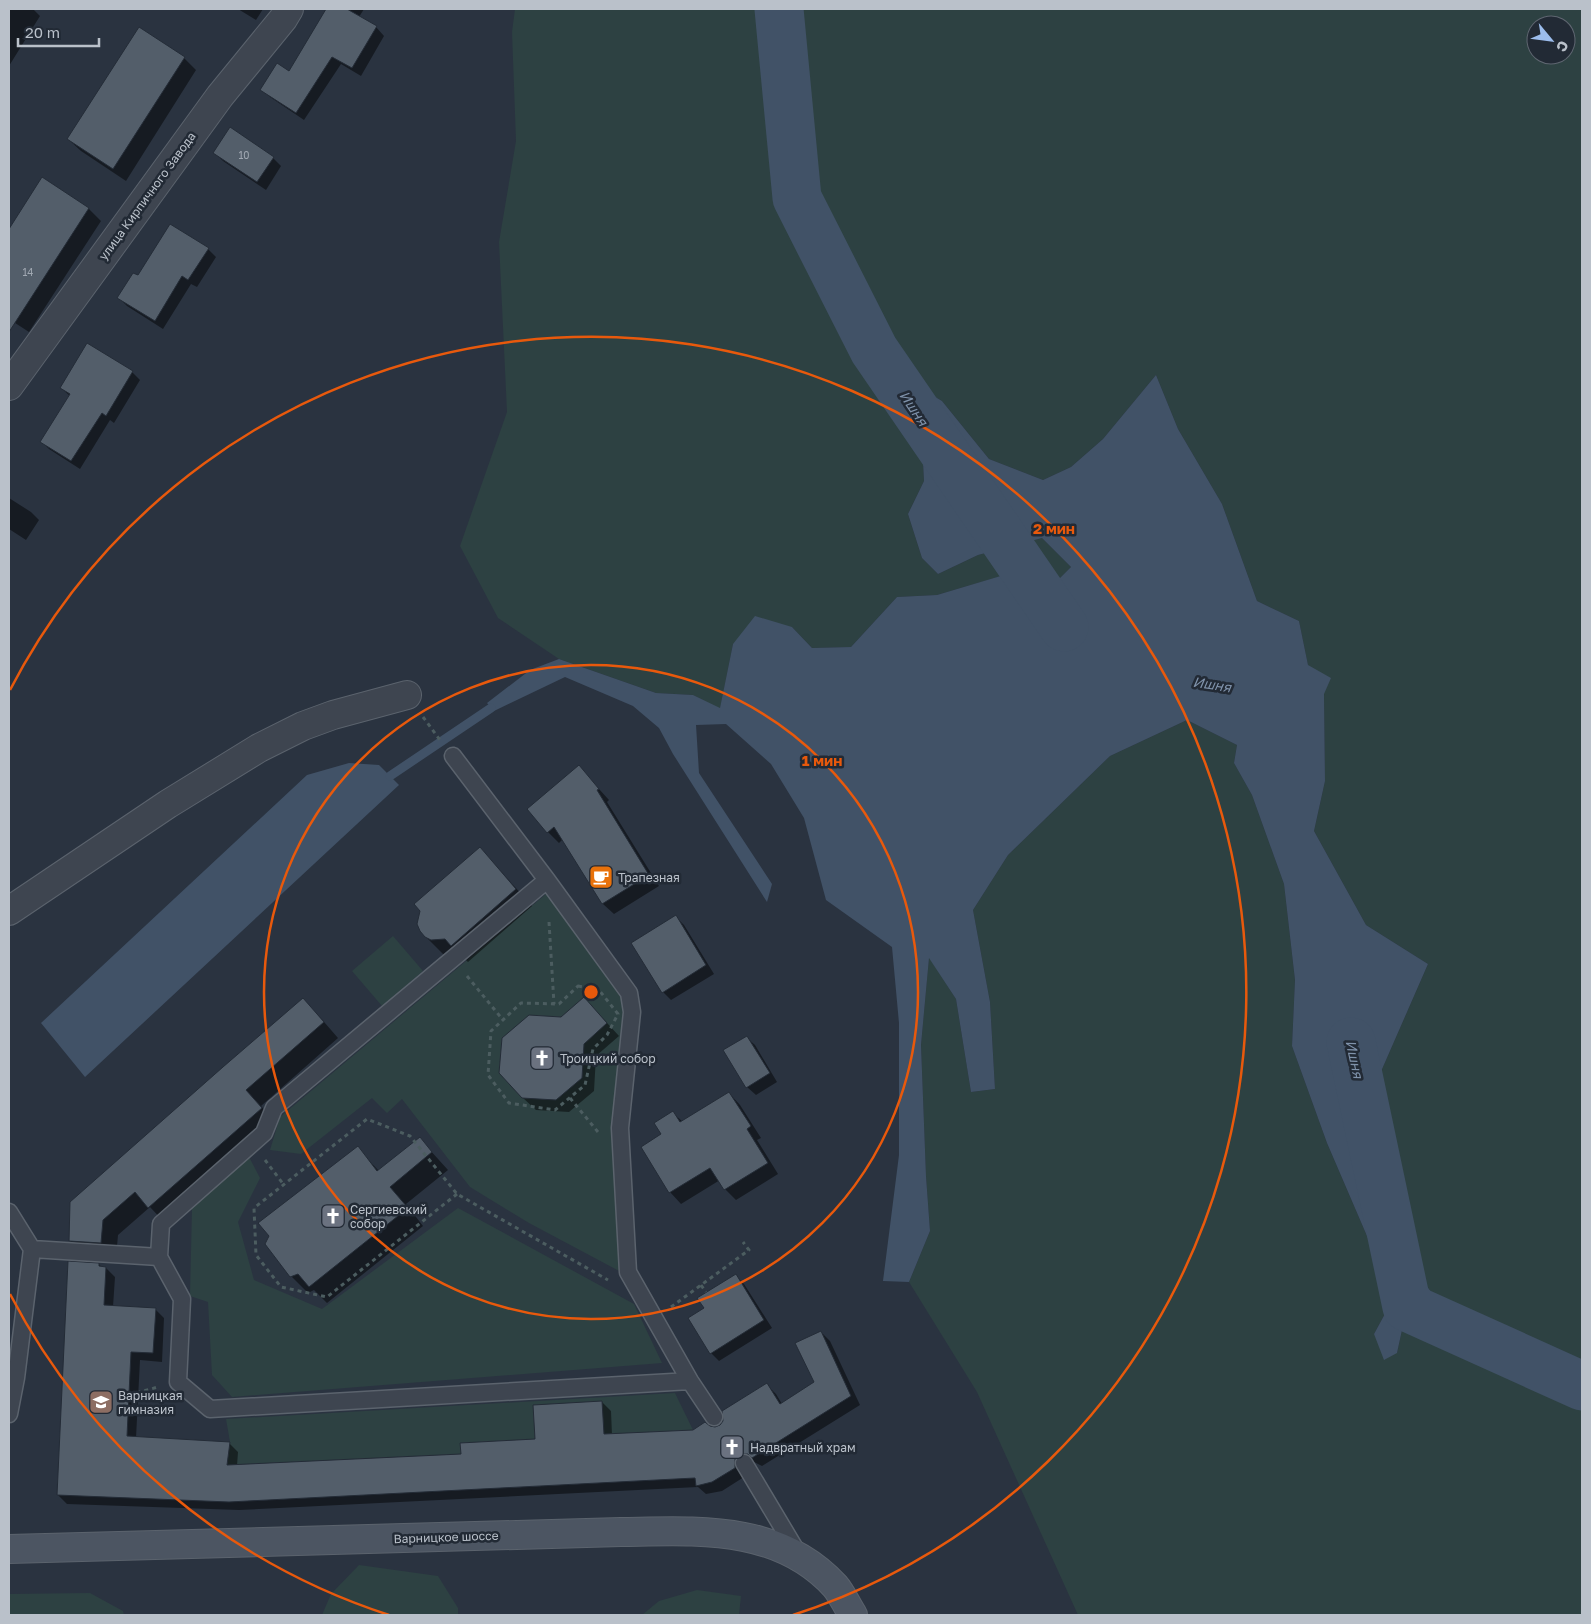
<svg xmlns="http://www.w3.org/2000/svg" width="1591" height="1624" font-family="'Golos Text',sans-serif">
	<style>
		.green { fill: #2d4142; fill-rule: evenodd }
		.water { fill: #415267 }
		.shadow { fill: #0007 }
		.lines { fill: none; stroke-linecap: round; stroke-linejoin: round }
		.stream { stroke: #415267; stroke-width: 9 }
		.river { stroke: #415267; stroke-width: 49 }
		.building { fill: #535e6a; stroke: #242c37 }
		.lane-casing { stroke: #5b636d; stroke-width: 19 }
		.street-casing { stroke: #5b636d; stroke-width: 30 }
		.secondary-casing { stroke: #5b636d; stroke-width: 30 }
		.path { stroke: #4c5d60; stroke-width: 3; stroke-dasharray: 4 4; stroke-linecap: butt }
		.lane { stroke: #3e4550; stroke-width: 16 }
		.street { stroke: #3e4550; stroke-width: 28 }
		.secondary { stroke: #4c5562; stroke-width: 28 }
		.ring { fill: none; stroke: #e8590c; stroke-width: 2.5 }
		.labels { text-anchor: middle; dominant-baseline: central; stroke-width: 5; stroke-linejoin: round; paint-order: stroke }
		.number-label { font-size: 10px; fill: #a0a8b2 }
		.street-label { font-size: 12px; fill: #bac1ca; stroke: #222a35 }
		.poi-label { font-size: 12px; fill: #bac1ca; stroke: #222a35; text-anchor: start }
		.water-label { font-size: 14px; font-style: italic; fill: #7f92aa; stroke: #222a35 }
		.centre { fill: #e8590c; stroke: #222a35; stroke-width: 2.5 }
		.ring-label { font-size: 15px; text-anchor: middle; font-weight: bold; fill: #e8590c; stroke: #222a35; stroke-width: 5; stroke-linejoin: round; paint-order: stroke }
	</style>
	<rect width="100%" height="100%" fill="#2a3340"/>
	<path class="green" d="M 515,9 L 1582,9 L 1582,1615 L 1078,1615 L 977,1392 L 909,1282 L 930,1231 L 926,1176 L 921,1045 L 929,957 L 956,999 L 971,1092 L 995,1089 L 990,1002 L 973,910 L 1008,855 L 1110,756 L 1187,720 L 1237,745 L 1234,763 L 1252,795 L 1284,884 L 1295,980 L 1292,1046 L 1327,1143 L 1376,1257 L 1387,1310 L 1374,1334 L 1397,1353 L 1407,1307 L 1441,1323 L 1434,1296 L 1413,1267 L 1362,1115 L 1428,964 L 1366,925 L 1314,831 L 1325,781 L 1324,694 L 1308,665 L 1299,621 L 1257,601 L 1222,504 L 1178,429 L 1156,375 L 1103,439 L 1071,467 L 1043,480 L 989,459 L 942,401 L 927,392 L 908,360 L 883,376 L 911,391 L 921,425 L 924,481 L 908,514 L 922,558 L 938,574 L 978,555 L 1042,538 L 1071,567 L 1055,583 L 1015,572 L 937,595 L 897,597 L 851,647 L 812,648 L 792,627 L 733,644 L 720,709 L 693,695 L 656,693 L 559,659 L 498,618 L 460,546 L 507,412 L 499,242 L 516,141 L 512,32 ZM 1536,25 L 1566,25 L 1566,55 L 1536,55 Z
		M 546,894 L 625,997 L 621,1272 L 529,1223 L 470,1187 L 402,1099 L 387,1113 L 372,1098 L 301,1154 L 270,1150 L 280,1117 Z
		M 393,936 L 423,971 L 382,1006 L 352,971 Z
		M 249,1157 L 260,1178 L 238,1222 L 254,1280 L 322,1309 L 458,1208 L 634,1304 L 662,1363 L 232,1397 L 212,1375 L 208,1302 L 190,1296 L 192,1208 Z
		M 675,1393 L 693,1430 L 604,1434 L 602,1401 L 533,1405 L 535,1439 L 461,1443 L 461,1454 L 227,1465 L 230,1442 L 226,1419 Z
		M 359,1565 L 438,1576 L 458,1608 L 458,1615 L 322,1615 L 331,1594 Z
		M 697,1590 L 741,1596 L 739,1615 L 642,1615 L 659,1601 Z
		M 90,1593 L 123,1611 L 124,1615 L 9,1615 L 9,1594 Z"/>
	<path class="water" d="M 874,350 L 908,360 L 927,392 L 942,401 L 989,459 L 1043,480 L 1071,467 L 1103,439 L 1156,375 L 1178,429 L 1222,504 L 1257,601 L 1299,621 L 1308,665 L 1331,678 L 1324,694 L 1325,781 L 1314,831 L 1366,925 L 1428,964 L 1362,1115 L 1413,1267 L 1434,1296 L 1441,1323 L 1407,1307 L 1397,1353 L 1384,1360 L 1374,1334 L 1387,1310 L 1376,1257 L 1327,1143 L 1292,1046 L 1295,980 L 1284,884 L 1252,795 L 1234,763 L 1237,745 L 1187,720 L 1110,756 L 1008,855 L 973,910 L 990,1002 L 995,1089 L 971,1092 L 956,999 L 929,958 L 921,1045 L 926,1176 L 930,1231 L 909,1282 L 883,1281 L 899,1155 L 899,1023 L 892,947 L 826,900 L 804,818 L 771,764 L 726,724 L 696,725 L 699,773 L 772,884 L 767,902 L 673,754 L 659,728 L 633,706 L 565,677 L 494,711 L 487,703 L 530,670 L 559,659 L 656,693 L 693,695 L 720,708 L 733,644 L 755,616 L 792,627 L 812,648 L 851,647 L 897,597 L 937,595 L 1014,572 L 1043,571 L 1055,583 L 1071,567 L 1042,538 L 978,555 L 938,574 L 922,558 L 908,514 L 924,481 L 921,425 L 911,391 L 883,376 Z
		M 349,763 L 379,765 L 399,785 L 85,1077 L 41,1023 L 307,775 Z"/>
	<path class="shadow" d="M 9,9 L 33,9 L 40,16 L 9,66 Z
		M 238,9 L 263,9 L 256,20 Z
		M 327,9 L 364,9 L 359,17 L 376,27 L 384,36 L 361,76 L 341,64 L 304,120 L 270,97 L 262,89 L 290,73 Z
		M 184,58 L 196,70 L 126,181 L 81,151 L 68,139 Z
		M 215,153 L 273,158 L 281,166 L 266,190 L 223,161 Z
		M 43,179 L 89,209 L 101,221 L 29,332 L 9,319 L 9,231 Z
		M 208,249 L 216,257 L 197,287 L 191,284 L 163,329 L 127,306 L 119,298 L 138,277 Z
		M 132,372 L 140,380 L 114,423 L 110,420 L 80,469 L 49,449 L 41,441 L 70,396 L 61,388 Z
		M 9,498 L 31,512 L 39,520 L 26,540 L 9,529 Z
		M 579,767 L 609,800 L 607,802 L 659,886 L 614,914 L 603,904 L 563,839 L 559,843 L 548,832 Z
		M 480,848 L 532,906 L 468,962 L 462,956 L 449,956 L 443,954 L 425,936 Z
		M 676,917 L 684,925 L 714,974 L 671,1000 L 663,992 Z
		M 597,1012 L 619,1036 L 596,1056 L 594,1091 L 569,1112 L 536,1110 L 523,1098 Z
		M 318,1015 L 338,1038 L 261,1106 L 277,1124 L 164,1222 L 150,1207 L 118,1235 L 116,1258 L 86,1256 L 70,1241 Z
		M 746,1037 L 755,1045 L 777,1082 L 756,1095 L 747,1087 Z
		M 729,1093 L 740,1105 L 761,1138 L 757,1140 L 778,1174 L 736,1200 L 725,1189 L 720,1180 L 681,1204 L 670,1192 L 642,1148 L 662,1135 L 673,1113 L 683,1122 Z
		M 420,1139 L 448,1170 L 406,1204 L 423,1226 L 327,1303 L 314,1290 L 308,1293 L 291,1276 L 357,1148 L 379,1171 Z
		M 99,1264 L 102,1268 L 106,1268 L 115,1277 L 113,1307 L 155,1309 L 164,1318 L 162,1362 L 140,1360 L 136,1438 L 229,1443 L 238,1452 L 237,1466 L 462,1455 L 536,1440 L 602,1402 L 611,1411 L 612,1435 L 693,1431 L 709,1427 L 715,1428 L 721,1426 L 767,1385 L 776,1394 L 782,1404 L 816,1383 L 821,1332 L 830,1341 L 860,1405 L 762,1466 L 754,1462 L 748,1464 L 744,1477 L 722,1491 L 706,1494 L 698,1487 L 239,1510 L 67,1504 L 58,1495 Z
		M 736,1276 L 744,1284 L 772,1328 L 719,1361 L 711,1353 L 705,1308 Z"/>
	<g class="lines">
		<path class="stream" d="M 390,776 L 491,708"/>
		<path class="river" d="M 779,9 L 797,198 L 874,350 L 1064,627
			M 1351,1042 L 1407,1307 L 1582,1386"/>
	</g>
	<path class="building" d="M 326,9 L 347,9 L 377,26 L 352,68 L 332,57 L 296,113 L 260,90 L 277,63 L 289,71 Z
		M 139,27 L 185,57 L 113,169 L 67,139 Z
		M 230,127 L 274,157 L 257,182 L 213,153 Z
		M 42,177 L 89,208 L 9,332 L 9,229 Z
		M 170,224 L 209,248 L 188,280 L 182,276 L 155,321 L 117,298 L 133,273 L 138,275 Z
		M 87,343 L 133,371 L 106,416 L 102,413 L 71,461 L 40,442 L 70,394 L 60,388 Z
		M 579,765 L 599,789 L 597,790 L 649,875 L 602,904 L 554,827 L 547,833 L 527,809 Z
		M 480,847 L 516,889 L 451,946 L 445,939 L 431,940 L 425,937 L 420,931 L 417,924 L 420,911 L 414,904 Z
		M 676,915 L 706,965 L 662,993 L 631,943 Z
		M 584,997 L 607,1023 L 584,1044 L 582,1078 L 556,1100 L 522,1098 L 499,1073 L 502,1038 L 529,1015 L 561,1017 Z
		M 303,998 L 324,1022 L 246,1090 L 262,1108 L 148,1208 L 135,1192 L 103,1220 L 101,1243 L 69,1241 L 70,1202 L 223,1067 Z
		M 747,1036 L 770,1073 L 746,1088 L 723,1050 Z
		M 729,1092 L 751,1126 L 747,1129 L 768,1163 L 724,1190 L 710,1168 L 669,1193 L 641,1147 L 661,1134 L 654,1123 L 673,1111 L 680,1122 Z
		M 420,1137 L 432,1152 L 390,1187 L 408,1208 L 309,1287 L 298,1274 L 290,1277 L 265,1244 L 269,1236 L 258,1223 L 358,1146 L 377,1171 Z
		M 68,1261 L 99,1263 L 99,1266 L 106,1267 L 104,1305 L 156,1308 L 153,1353 L 131,1352 L 127,1436 L 230,1442 L 227,1465 L 461,1454 L 460,1443 L 535,1439 L 533,1405 L 602,1401 L 604,1434 L 693,1430 L 705,1422 L 710,1426 L 715,1427 L 720,1425 L 723,1421 L 722,1411 L 767,1383 L 780,1404 L 814,1382 L 795,1343 L 821,1331 L 851,1396 L 752,1458 L 748,1454 L 739,1454 L 735,1459 L 735,1468 L 712,1482 L 696,1486 L 695,1478 L 229,1502 L 57,1495 Z
		M 736,1274 L 764,1320 L 710,1354 L 688,1318 L 704,1308 L 697,1298 Z"/>
	<g class="lines">
		<g class="lane-casing">
			<path id="lane" d="M 453,756 L 547,880 L 629,993 L 632,1012 L 620,1128 L 628,1272 L 690,1381 L 714,1417
				M 9,1212 L 32,1249 L 16,1378 L 9,1414
				M 32,1249 L 159,1257 L 161,1224 L 264,1133 L 274,1108 L 547,880
				M 159,1257 L 182,1299 L 178,1382 L 210,1409 L 690,1381
				M 744,1463 L 799,1555"/>
		</g>
		<g class="street-casing">
			<path id="street" d="M 9,386 L 220,96 L 283,19 L 289,9
				M 9,911 L 168,804 L 259,748 L 303,726 L 333,715 L 407,695"/>
		</g>
		<g class="secondary-casing">
			<path id="secondary" d="M 9,1549 L 621,1532 C 697,1531 778,1524 835,1586 C 842,1594 847,1606 853,1615"/>
		</g>
		<path class="path" d="M 423,717 L 440,740
			M 549,922 L 554,1004
			M 467,976 L 503,1020
			M 578,986 L 599,990 L 618,1014 L 607,1035 L 593,1049 L 585,1085 L 555,1110 L 509,1103 L 488,1075 L 491,1031 L 521,1003 L 559,1004 Z
			M 570,1098 L 598,1132
			M 265,1160 L 284,1185
			M 457,1194 L 327,1297 L 281,1287 L 256,1255 L 254,1208 L 367,1119 L 410,1136 L 457,1194 L 608,1280
			M 701,1285 L 706,1292
			M 671,1307 L 749,1250 L 743,1242
			M 129,1395 L 158,1387"/>
		<use href="#lane" class="lane"/>
		<use href="#street" class="street"/>
		<use href="#secondary" class="secondary"/>
	</g>
	<g class="ring">
		<circle cx="591" cy="992" r="327"/>
		<path d="M389 1615A655 655 0 0 1 10 1294M10 690A655 655 0 1 1 793 1615"/>
	</g>
	<defs>
		<g id="cafe-square" transform="scale(1.25)"><rect x="-9" y="-9" width="18" height="18" rx="4" fill="#e8710a" stroke="#222a35"/><path d="M-5.5-4.5H6V0H3Q3 3.5 0 3.5H-2.5Q-5.5 3.5-5.5 0ZM3-3.2v2h1.7v-2ZM-6 4.5H4V6H-6Z" fill="#fff"/></g>
		<g id="church-square" transform="scale(1.25)"><rect x="-9" y="-9" width="18" height="18" rx="4" fill="#6b7280" stroke="#222a35"/><path d="M-1.2-6h2.4v3.5h3.3v2.4h-3.3V6h-2.4V-.1h-3.3v-2.4h3.3Z" fill="#fff"/></g>
		<g id="school-square" transform="scale(1.25)"><rect x="-9" y="-9" width="18" height="18" rx="4" fill="#8d6e63" stroke="#222a35"/><path d="M0-5L7-2L0 1L-7-2ZM-4 1L0 2.5L4 1V4Q0 6-4 4Z" fill="#fff"/></g>
	</defs>
	<g fill-rule="evenodd">
		<use href="#cafe-square" x="601" y="877"/>
		<use href="#church-square" x="542" y="1058"/>
		<use href="#church-square" x="333" y="1216"/>
		<use href="#school-square" x="101" y="1402"/>
		<use href="#church-square" x="732" y="1447"/>
	</g>
	<g class="labels">
		<g class="number-label">
			<text x="244" y="155">10</text>
			<text x="28" y="272">14</text>
		</g>
		<g class="street-label">
			<text transform="translate(147 196) rotate(-54)">улица Кирпичного Завода</text>
			<text transform="translate(446 1537) rotate(-2)">Варницкое шоссе</text>
		</g>
		<g class="poi-label">
			<text x="618" y="877">Трапезная</text>
			<text x="560" y="1058">Троицкий собор</text>
			<text x="350" y="1209">Сергиевский<tspan x="350" dy="14">собор</tspan></text>
			<text x="118" y="1395">Варницкая<tspan x="118" dy="14">гимназия</tspan></text>
			<text x="750" y="1447">Надвратный храм</text>
		</g>
		<g class="water-label">
			<text transform="translate(914 408) rotate(56)">Ишня</text>
			<text transform="translate(1212 684) rotate(9)">Ишня</text>
			<text transform="translate(1355 1059) rotate(78)">Ишня</text>
		</g>
	</g>
	<circle cx="591" cy="992" r="8" class="centre"/>
	<g class="ring-label">
		<text x="1054" y="534">2 мин</text>
		<text x="822" y="766">1 мин</text>
	</g>
	<rect width="1591" height="1624" fill="none" stroke="#bac1ca" stroke-width="20"/>
	<g transform="translate(1551 40) rotate(119)"><circle r="24" fill="#222a35" stroke="#5f6671"/>
	<path d="M0-4L9 19L0 12L-9 19Z" fill="#9cbded"/>
	<text y="-8" font-size="14" font-weight="bold" text-anchor="middle" fill="#bac1ca">С</text>
	</g>
	<path d="M18 38v8h81v-8" fill="none" stroke="#bac1ca" stroke-width="2.5"/>
	<text x="25" y="38" font-size="15" fill="#bac1ca" stroke="#222a35" stroke-width="4" paint-order="stroke">20 m</text>
</svg>
